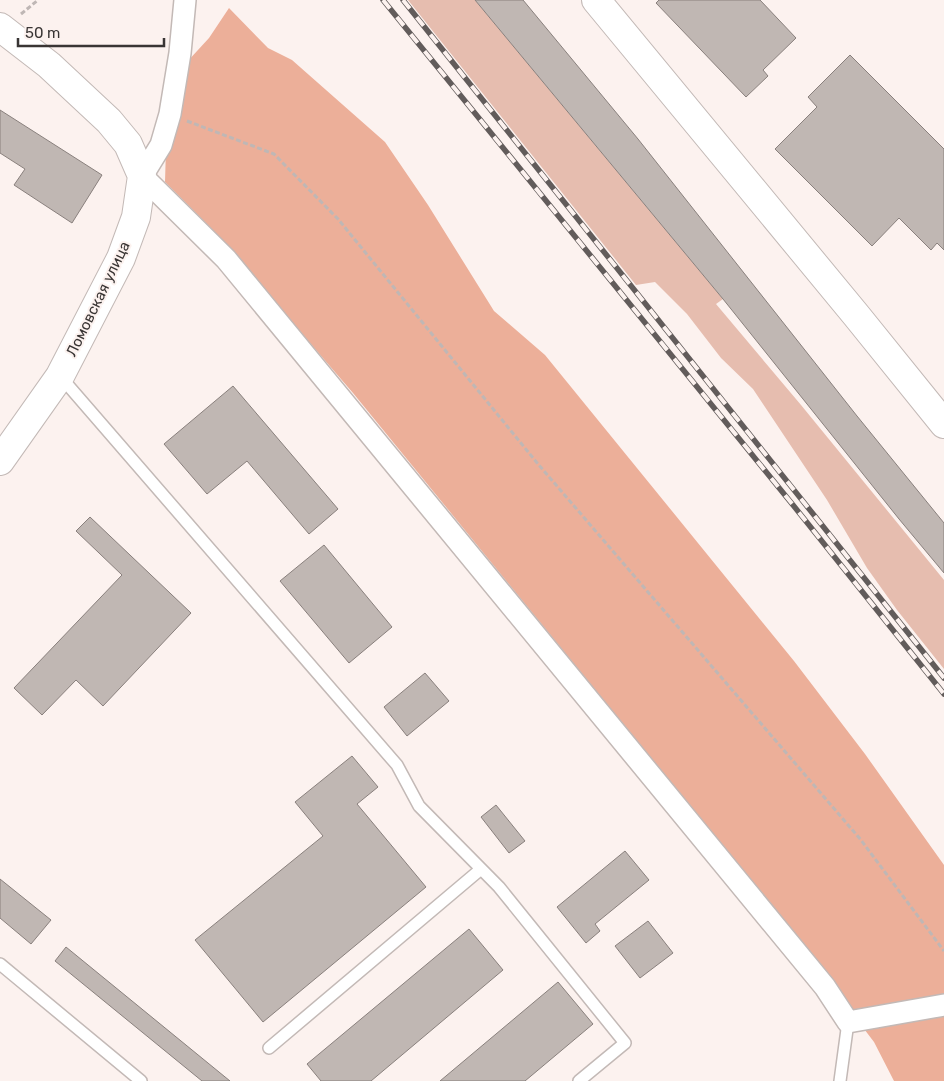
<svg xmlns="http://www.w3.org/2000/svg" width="944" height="1081" font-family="Rubik,sans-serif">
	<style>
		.green { fill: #e6bdaf }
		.forest { fill: #ecaf99 }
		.building { fill: #c0b7b3; stroke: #89807d }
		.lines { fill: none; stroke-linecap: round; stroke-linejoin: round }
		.service-casing { stroke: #c3b9b6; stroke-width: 14 }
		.minor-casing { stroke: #c3b9b6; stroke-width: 24 }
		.tertiary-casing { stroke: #c3b9b6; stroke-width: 30 }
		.primary-casing { stroke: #c3b9b6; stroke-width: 30 }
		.path { stroke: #bfb7b5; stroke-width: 3; stroke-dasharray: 5 2.5; stroke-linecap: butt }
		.service { stroke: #fff; stroke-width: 11 }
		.minor { stroke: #fff; stroke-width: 21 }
		.tertiary { stroke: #fff; stroke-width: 28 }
		.primary { stroke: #fff; stroke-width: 28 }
		.rail-casing { stroke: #625c5b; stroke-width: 5.5 }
		.rail { stroke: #fcf2ef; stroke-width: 4; stroke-dasharray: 11; stroke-linecap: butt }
		.labels { text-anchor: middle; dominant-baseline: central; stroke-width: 4; stroke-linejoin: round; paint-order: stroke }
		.street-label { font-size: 15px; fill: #393534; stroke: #fcf2ef }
	</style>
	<rect width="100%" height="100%" fill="#fcf2ef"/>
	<path class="green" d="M 408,0 L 475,0 L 723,299 L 716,304 L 801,405 L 944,580 L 944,669 L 897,610 L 867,568 L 827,500 L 753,389 L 721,358 L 687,314 L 655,282 L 636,285 Z"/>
	<path class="forest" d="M 229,8 L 268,48 L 292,60 L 385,142 L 428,205 L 494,311 L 545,355 L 794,661 L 865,754 L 944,865 L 944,1081 L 894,1081 L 874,1042 L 826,979 L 637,741 L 353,393 L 211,228 L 165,182 L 166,148 L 186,63 L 209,38 Z"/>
	<path class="building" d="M 475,0 L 523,0 L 638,139 L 857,416 L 944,523 L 944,573 L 899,519 L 723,299 Z
		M 659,0 L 760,0 L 796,38 L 763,70 L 768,76 L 746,97 L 656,3 Z
		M 850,55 L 944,149 L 944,250 L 937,243 L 931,250 L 899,218 L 872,246 L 775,149 L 817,107 L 808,97 Z
		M 0,110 L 102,175 L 72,223 L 14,185 L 25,169 L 0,153 Z
		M 233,386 L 338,509 L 309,534 L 247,461 L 207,494 L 164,444 Z
		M 90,517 L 191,613 L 103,706 L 76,680 L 42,715 L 14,688 L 122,575 L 76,531 Z
		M 324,545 L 392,627 L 349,663 L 280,581 Z
		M 425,673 L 449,701 L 407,736 L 384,707 Z
		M 352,756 L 378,787 L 357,804 L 426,887 L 263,1022 L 195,940 L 323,836 L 295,802 Z
		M 496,805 L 525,841 L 509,853 L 481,817 Z
		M 625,851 L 649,880 L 595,924 L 600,931 L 586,943 L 557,907 Z
		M 0,879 L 51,920 L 31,944 L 0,918 Z
		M 648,921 L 673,953 L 640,978 L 615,946 Z
		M 469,929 L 503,970 L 371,1081 L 321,1081 L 307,1064 Z
		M 66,947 L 230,1081 L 202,1081 L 55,961 Z
		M 558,982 L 593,1024 L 525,1081 L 440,1081 Z"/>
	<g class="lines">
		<g class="service-casing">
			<path id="service" d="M 60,376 L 397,765 L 419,806 L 499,887 L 625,1043 L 579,1081
				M 0,964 L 141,1081
				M 269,1048 L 481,869
				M 840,1081 L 848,1022"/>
		</g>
		<g class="minor-casing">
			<path id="minor" d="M 185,0 L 180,53 L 170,114 L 161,145 L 142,176 L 226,259 L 825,987 L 848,1022 L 944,1005"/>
		</g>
		<g class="tertiary-casing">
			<path id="tertiary" d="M 596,0 L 856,315 L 944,424"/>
		</g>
		<g class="primary-casing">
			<path id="primary" d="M 0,27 L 49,65 L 109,121 L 128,144 L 142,176 L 136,217 L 121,258 L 60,376 L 0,461"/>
		</g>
		<path class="path" d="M 21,14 L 38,0
			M 187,121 L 274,154 L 338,219 L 538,464 L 861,840 L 944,951"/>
		<use href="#service" class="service"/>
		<use href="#minor" class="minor"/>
		<use href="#tertiary" class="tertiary"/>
		<use href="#primary" class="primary"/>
		<g class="rail-casing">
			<path id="rail" d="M 383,0 L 793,505 L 944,694
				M 403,0 L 944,678"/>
		</g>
		<use href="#rail" class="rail"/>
	</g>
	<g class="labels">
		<g class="street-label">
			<text transform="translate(98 299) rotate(-64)">Ломовская улица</text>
		</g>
	</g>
	<path d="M18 38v8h146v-8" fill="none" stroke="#393534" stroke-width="2.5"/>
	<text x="25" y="38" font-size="15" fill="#393534" stroke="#fcf2ef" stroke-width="4" paint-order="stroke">50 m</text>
</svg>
